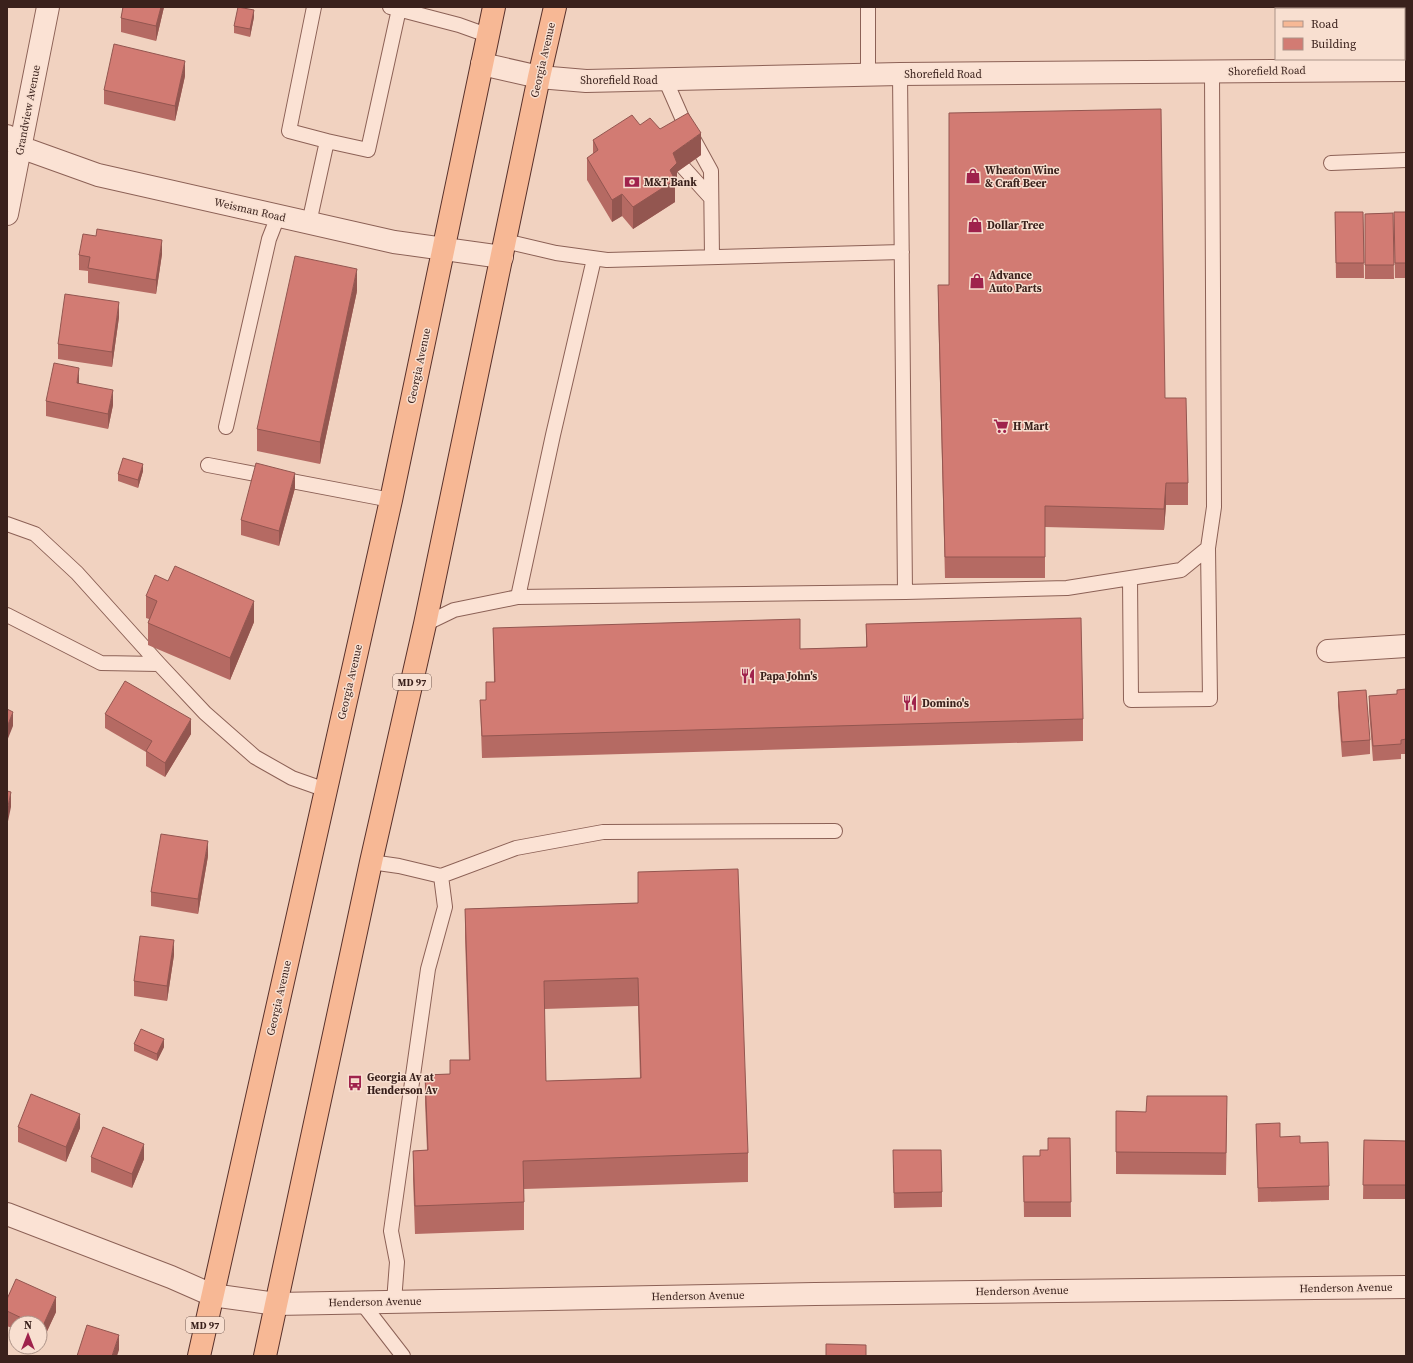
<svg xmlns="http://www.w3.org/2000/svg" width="1413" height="1363" font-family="'Source Serif 4',serif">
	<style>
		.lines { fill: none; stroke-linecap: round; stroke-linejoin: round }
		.lane-casing { stroke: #8c6156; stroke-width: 16 }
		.street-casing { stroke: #8c6156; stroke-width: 24 }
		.primary-casing { stroke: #59312b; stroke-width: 24 }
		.lane { stroke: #fbe2d4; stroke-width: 14 }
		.street { stroke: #fbe2d4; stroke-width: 22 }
		.primary { stroke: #f7b895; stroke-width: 22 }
		.wall { fill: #b56a63; fill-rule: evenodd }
		.shaded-wall { fill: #935650 }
		.building { fill: #d27b73; stroke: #935650; fill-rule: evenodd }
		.labels { text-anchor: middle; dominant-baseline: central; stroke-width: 3; stroke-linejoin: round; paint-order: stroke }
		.shield { fill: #f8dfd0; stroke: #735a52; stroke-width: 1 }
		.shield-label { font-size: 10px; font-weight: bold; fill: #3a211c }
		.street-label { font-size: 11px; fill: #3a211c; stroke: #f8dfd0 }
		.poi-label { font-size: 11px; font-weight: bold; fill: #3a211c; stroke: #f8dfd0; text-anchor: start }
	</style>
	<rect width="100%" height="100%" fill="#f1d2c0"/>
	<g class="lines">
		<g class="lane-casing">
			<path id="lane" d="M 390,7 L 459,25 L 487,35
				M 868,7 L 868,75
				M 665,79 L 683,120 L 711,171 L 712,257
				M 327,141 L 368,150 L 399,9
				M 1331,163 L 1406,160
				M 683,167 L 711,198
				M 309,223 L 327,141 L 289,131 L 314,7
				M 505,241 L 556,253 L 607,260 L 902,252
				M 226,427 L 269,239 L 278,216
				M 208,465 L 391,500
				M 7,524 L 35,534 L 77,573 L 159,664 L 205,713 L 255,757 L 292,778 L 326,790
				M 1130,578 L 1131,700 L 1210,699 L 1208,548
				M 905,592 L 1067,588 L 1181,570 L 1208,548 L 1214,507 L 1212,72
				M 518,597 L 553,435 L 594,259
				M 7,615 L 101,663 L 159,664
				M 425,624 L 454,610 L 518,597 L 905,592 L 900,74
				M 371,862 L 399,866 L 441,876 L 516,848 L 603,832 L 835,831
				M 394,1302 L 397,1262 L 391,1231 L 428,969 L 445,907 L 441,876
				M 362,1303 L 403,1356"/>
		</g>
		<g class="street-casing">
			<path id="street" d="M 482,64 L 539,77 L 586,81 L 900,74 L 1406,70
				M 7,136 L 20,147 L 98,175 L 394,242 L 502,257
				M 7,214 L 48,7
				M 1328,651 L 1406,646
				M 7,1214 L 171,1277 L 212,1295 L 276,1304 L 815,1294 L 1406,1287"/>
		</g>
		<g class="primary-casing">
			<path id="primary" d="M 199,1356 L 391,500 L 494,7
				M 265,1356 L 371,862 L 425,624 L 539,77 L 555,7"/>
		</g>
		<use href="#lane" class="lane"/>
		<use href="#street" class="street"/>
		<use href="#primary" class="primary"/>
	</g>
	<path class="wall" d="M 123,7 L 164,7 L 156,41 L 121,32 L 121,18 Z
		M 254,17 L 250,37 L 234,33 L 234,26 Z
		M 185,76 L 175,121 L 104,104 L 104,90 Z
		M 640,125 L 660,129 L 701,155 L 677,172 L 677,184 L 675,186 L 675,202 L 633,229 L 622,216 L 612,222 L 587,180 L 587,158 L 593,154 L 593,140 Z
		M 1335,212 L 1363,212 L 1364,278 L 1336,278 Z
		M 1394,212 L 1406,212 L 1406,278 L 1395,278 Z
		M 1393,213 L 1394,279 L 1365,279 L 1365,214 Z
		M 162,254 L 156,294 L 88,283 L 88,271 L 79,270 L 79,255 Z
		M 938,285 L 1165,398 L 1188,483 L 1188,505 L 1166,505 L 1164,530 L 1045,527 L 1045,578 L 945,578 L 938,306 Z
		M 357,291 L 320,464 L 257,451 L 257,429 Z
		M 119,317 L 112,367 L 58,359 L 58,344 Z
		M 79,384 L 113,405 L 108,429 L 46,416 L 46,401 Z
		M 143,471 L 138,488 L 118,481 L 118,474 Z
		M 295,488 L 279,546 L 241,535 L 241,520 Z
		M 146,596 L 254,622 L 230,680 L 148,645 L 148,623 L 149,619 L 146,618 Z
		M 866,624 L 1083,719 L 1083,741 L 482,758 L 480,700 L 486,700 L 486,682 L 494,682 L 493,628 L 800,649 L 866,647 Z
		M 1406,689 L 1406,754 L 1401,754 L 1401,759 L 1373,761 L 1369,711 L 1369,696 L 1397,694 L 1397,690 Z
		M 1338,692 L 1370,740 L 1370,754 L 1342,757 L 1338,706 Z
		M 105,714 L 191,734 L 165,777 L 146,766 L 146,752 L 105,728 Z
		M 208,856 L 198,914 L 151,906 L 151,892 Z
		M 638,872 L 748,1153 L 748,1182 L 524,1189 L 524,1230 L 415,1234 L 413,1179 L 413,1151 L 427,1150 L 425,1103 L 425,1075 L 450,1074 L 450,1060 L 469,1060 L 465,937 L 465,909 L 638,903 ZM 638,1006 L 640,1078 L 546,1081 L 544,1009 Z
		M 174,955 L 167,1001 L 134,996 L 134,981 Z
		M 134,1044 L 164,1047 L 157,1061 L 134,1051 Z
		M 1116,1111 L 1227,1118 L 1226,1175 L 1116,1174 Z
		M 1256,1124 L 1280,1137 L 1300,1143 L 1329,1186 L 1329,1200 L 1258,1202 Z
		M 18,1127 L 80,1128 L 66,1162 L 18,1142 Z
		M 1070,1138 L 1071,1217 L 1024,1217 L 1023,1156 L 1040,1156 L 1048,1150 Z
		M 1364,1140 L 1406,1141 L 1406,1199 L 1363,1199 Z
		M 91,1157 L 144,1159 L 132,1188 L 91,1172 Z
		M 893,1165 L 942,1192 L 942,1207 L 894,1208 Z
		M 7,1299 L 56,1312 L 42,1342 L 40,1341 L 40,1323 L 16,1323 L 16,1330 L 7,1326 Z"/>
	<path class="shaded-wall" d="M 161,7 L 164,7 L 156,41 L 156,26 Z
		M 254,10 L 254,17 L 250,37 L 250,29 Z
		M 185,61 L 185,76 L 175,121 L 175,106 Z
		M 701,133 L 701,155 L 677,172 L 677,184 L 675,186 L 675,202 L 633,229 L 633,207 L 670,170 L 673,153 Z
		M 622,194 L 622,216 L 612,222 L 612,200 Z
		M 162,240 L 162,254 L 156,294 L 156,280 Z
		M 357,269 L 357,291 L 320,464 L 320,442 Z
		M 119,302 L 119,317 L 112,367 L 112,352 Z
		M 79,368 L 79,383 L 77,398 L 77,383 Z
		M 113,390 L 113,405 L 108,429 L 108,414 Z
		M 143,464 L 143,471 L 138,488 L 138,480 Z
		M 295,473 L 295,488 L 279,546 L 279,531 Z
		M 1166,483 L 1166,505 L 1164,530 L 1164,509 Z
		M 254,601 L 254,622 L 230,680 L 230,658 Z
		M 13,712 L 13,726 L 7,741 L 7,727 Z
		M 191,719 L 191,734 L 165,777 L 165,763 Z
		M 11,792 L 11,807 L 7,826 L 7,811 Z
		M 208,841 L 208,856 L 198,914 L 198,899 Z
		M 174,940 L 174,955 L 167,1001 L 167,986 Z
		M 164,1039 L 164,1047 L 157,1061 L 157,1054 Z
		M 80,1114 L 80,1128 L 66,1162 L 66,1147 Z
		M 144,1144 L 144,1159 L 132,1188 L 132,1174 Z
		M 56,1297 L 56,1312 L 42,1342 L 42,1328 Z
		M 119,1335 L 119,1350 L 117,1356 L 112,1356 Z"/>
	<path class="building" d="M 123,7 L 161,7 L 156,26 L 121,18 Z
		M 238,7 L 254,10 L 250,29 L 234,26 Z
		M 114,44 L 185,61 L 175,106 L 104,90 Z
		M 1161,109 L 1165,398 L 1186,398 L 1188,483 L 1166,483 L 1164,509 L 1045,506 L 1045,557 L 945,557 L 938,285 L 949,285 L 949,113 Z
		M 688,113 L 701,133 L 673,153 L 677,163 L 670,170 L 675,180 L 633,207 L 622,194 L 612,200 L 587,158 L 598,150 L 593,140 L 632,115 L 640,125 L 650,118 L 660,129 Z
		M 1335,212 L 1363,212 L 1364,263 L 1336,263 Z
		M 1394,212 L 1406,212 L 1406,263 L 1395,263 Z
		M 1393,213 L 1394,265 L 1365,265 L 1365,214 Z
		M 97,229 L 162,240 L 156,280 L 88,268 L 90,257 L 79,255 L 83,234 L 96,236 Z
		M 295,256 L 357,269 L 320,442 L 257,429 Z
		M 65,294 L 119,302 L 112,352 L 58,344 Z
		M 54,363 L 79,368 L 77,383 L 113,390 L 108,414 L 46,401 Z
		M 123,458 L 143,464 L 138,480 L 118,474 Z
		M 256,463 L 295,473 L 279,531 L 241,520 Z
		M 175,566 L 254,601 L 230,658 L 148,623 L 157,601 L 146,596 L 155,575 L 168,581 Z
		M 1081,618 L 1083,719 L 482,736 L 480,700 L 486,700 L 486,682 L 495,682 L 493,628 L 800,619 L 800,649 L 867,647 L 866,624 Z
		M 125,681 L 191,719 L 165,763 L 146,751 L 152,741 L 105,714 Z
		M 1406,689 L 1406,739 L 1401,740 L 1401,744 L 1373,746 L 1369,696 L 1397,694 L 1397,690 Z
		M 1366,690 L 1370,740 L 1342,742 L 1338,692 Z
		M 7,709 L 13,712 L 7,727 Z
		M 7,791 L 11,792 L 7,811 Z
		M 161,834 L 208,841 L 198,899 L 151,892 Z
		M 738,869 L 748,1153 L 523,1161 L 524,1202 L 415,1206 L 413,1151 L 428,1150 L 425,1075 L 450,1074 L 450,1060 L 470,1060 L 465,909 L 638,903 L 638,872 ZM 638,978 L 641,1078 L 546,1081 L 544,981 Z
		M 140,936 L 174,940 L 167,986 L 134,981 Z
		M 141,1029 L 164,1039 L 157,1054 L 134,1044 Z
		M 31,1094 L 80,1114 L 66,1147 L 18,1127 Z
		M 1147,1096 L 1227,1096 L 1226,1153 L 1116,1152 L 1116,1111 L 1146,1112 Z
		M 1280,1123 L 1280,1137 L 1300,1136 L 1300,1143 L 1328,1142 L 1329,1186 L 1258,1188 L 1256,1124 Z
		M 103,1127 L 144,1144 L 132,1174 L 91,1157 Z
		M 1048,1138 L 1070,1138 L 1071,1202 L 1024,1202 L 1023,1156 L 1040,1156 L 1040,1150 L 1048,1150 Z
		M 1364,1140 L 1406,1141 L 1406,1185 L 1363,1185 Z
		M 893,1150 L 941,1150 L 942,1192 L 894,1193 Z
		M 16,1279 L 56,1297 L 42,1328 L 40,1327 L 40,1323 L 32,1323 L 7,1311 L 7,1299 Z
		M 87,1325 L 119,1335 L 112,1356 L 77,1356 Z
		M 826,1344 L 866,1345 L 866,1356 L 826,1356 Z"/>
	<defs>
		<g id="shop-bare" transform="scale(1.2)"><path d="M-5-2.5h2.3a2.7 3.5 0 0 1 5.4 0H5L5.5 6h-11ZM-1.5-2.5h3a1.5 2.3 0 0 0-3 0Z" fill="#9f224c" stroke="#f8dfd0" stroke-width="2.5" paint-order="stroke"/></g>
		<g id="bank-bare" transform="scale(1.2)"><path d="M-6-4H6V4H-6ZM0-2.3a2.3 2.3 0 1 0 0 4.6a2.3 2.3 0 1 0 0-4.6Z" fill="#9f224c" stroke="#f8dfd0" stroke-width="2.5" paint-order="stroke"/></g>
		<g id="supermarket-bare" transform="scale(1.2)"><path d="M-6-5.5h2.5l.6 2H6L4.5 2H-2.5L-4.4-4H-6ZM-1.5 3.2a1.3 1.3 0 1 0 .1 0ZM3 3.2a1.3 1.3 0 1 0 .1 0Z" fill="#9f224c" stroke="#f8dfd0" stroke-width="2.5" paint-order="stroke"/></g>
		<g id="restaurant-bare" transform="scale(1.2)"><path d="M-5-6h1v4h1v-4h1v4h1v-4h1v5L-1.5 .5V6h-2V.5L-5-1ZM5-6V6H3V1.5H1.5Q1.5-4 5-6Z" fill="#9f224c" stroke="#f8dfd0" stroke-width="2.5" paint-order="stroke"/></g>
		<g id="bus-bare" transform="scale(1.2)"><path d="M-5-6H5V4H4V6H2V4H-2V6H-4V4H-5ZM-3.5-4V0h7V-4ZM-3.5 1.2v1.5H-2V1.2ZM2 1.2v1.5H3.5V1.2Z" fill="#9f224c" stroke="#f8dfd0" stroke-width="2.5" paint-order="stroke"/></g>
	</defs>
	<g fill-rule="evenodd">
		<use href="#shop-bare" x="973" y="176"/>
		<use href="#bank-bare" x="632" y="182"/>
		<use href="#shop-bare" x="975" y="225"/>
		<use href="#shop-bare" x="977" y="281"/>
		<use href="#supermarket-bare" x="1001" y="426"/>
		<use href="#restaurant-bare" x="748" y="676"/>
		<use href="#restaurant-bare" x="910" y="703"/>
		<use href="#bus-bare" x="355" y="1083"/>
	</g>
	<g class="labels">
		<g class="shield">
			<rect x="393" y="674" width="38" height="16" rx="3"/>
			<rect x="186" y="1317" width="38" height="16" rx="3"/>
		</g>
		<g class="shield-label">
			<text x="412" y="682">MD 97</text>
			<text x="205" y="1325">MD 97</text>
		</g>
		<g class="street-label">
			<text transform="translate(543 60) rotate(-77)">Georgia Avenue</text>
			<text transform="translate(1267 71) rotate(-1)">Shorefield Road</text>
			<text x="943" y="74">Shorefield Road</text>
			<text x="619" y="80">Shorefield Road</text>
			<text transform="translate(28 110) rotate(-79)">Grandview Avenue</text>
			<text transform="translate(250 210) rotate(13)">Weisman Road</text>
			<text transform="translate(419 366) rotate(-78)">Georgia Avenue</text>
			<text transform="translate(350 682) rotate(-77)">Georgia Avenue</text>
			<text transform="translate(279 998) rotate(-77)">Georgia Avenue</text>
			<text transform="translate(1346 1288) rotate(-1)">Henderson Avenue</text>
			<text transform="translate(1022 1291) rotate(-1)">Henderson Avenue</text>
			<text transform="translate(698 1296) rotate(-1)">Henderson Avenue</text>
			<text transform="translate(375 1302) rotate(-1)">Henderson Avenue</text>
		</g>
		<g class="poi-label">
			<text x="985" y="170">Wheaton Wine<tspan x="985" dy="13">&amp; Craft Beer</tspan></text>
			<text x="644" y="182">M&amp;T Bank</text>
			<text x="987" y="225">Dollar Tree</text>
			<text x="989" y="275">Advance<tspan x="989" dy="13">Auto Parts</tspan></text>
			<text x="1013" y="426">H Mart</text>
			<text x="760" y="676">Papa John's</text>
			<text x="922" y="703">Domino's</text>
			<text x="367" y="1077">Georgia Av at<tspan x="367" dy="13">Henderson Av</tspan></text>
		</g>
	</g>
	<rect width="1413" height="1363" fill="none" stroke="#3a211c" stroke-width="16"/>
	<rect x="1275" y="8" width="130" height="52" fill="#f8dfd0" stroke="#ac9388"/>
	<rect x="1283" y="21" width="20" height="6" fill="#f7b895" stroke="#ac9388"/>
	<text x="1311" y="28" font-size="12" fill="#3a211c">Road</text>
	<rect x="1283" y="38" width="20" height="12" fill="#d27b73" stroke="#ac9388"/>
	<text x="1311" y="48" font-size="12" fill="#3a211c">Building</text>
	<g transform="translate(28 1335)"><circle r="19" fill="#f8dfd0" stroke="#ac9388"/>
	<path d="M0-3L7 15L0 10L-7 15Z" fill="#9f224c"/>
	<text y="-6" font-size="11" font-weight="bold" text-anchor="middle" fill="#3a211c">N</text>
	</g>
</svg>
